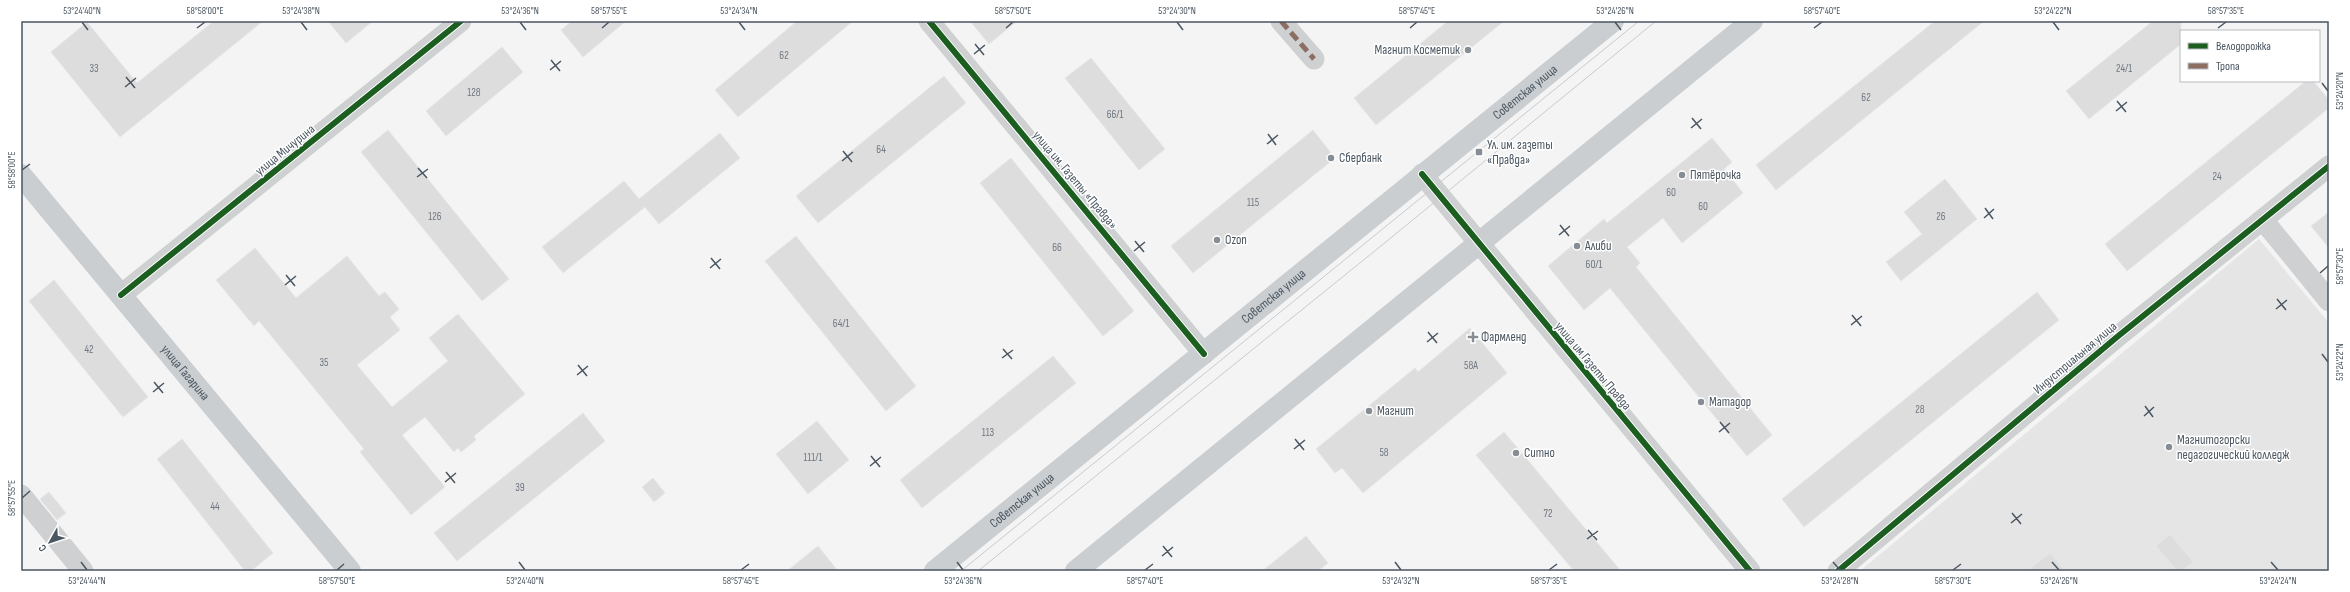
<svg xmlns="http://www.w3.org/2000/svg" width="2350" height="592" font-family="'Sofia Sans Condensed',sans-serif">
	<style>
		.education { fill: #e6e5e6 }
		.building { fill: #ddddde; stroke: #e5e6e7 }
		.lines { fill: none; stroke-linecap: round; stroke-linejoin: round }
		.minor { stroke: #ced0d2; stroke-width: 21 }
		.major { stroke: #caced1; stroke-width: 22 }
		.tram { stroke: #c9cacc; stroke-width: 1 }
		.quiet { stroke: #8d6e63; stroke-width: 5; stroke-dasharray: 10 5; stroke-linecap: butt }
		.cycleway-casing { stroke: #fff; stroke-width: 8 }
		.cycleway { stroke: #1b5e20; stroke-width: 6 }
		.ticks { fill: none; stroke: #4a5661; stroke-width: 1.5 }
		.poi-dot { fill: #868d94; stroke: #fff; stroke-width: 1.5 }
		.labels { text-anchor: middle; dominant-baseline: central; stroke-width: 3; stroke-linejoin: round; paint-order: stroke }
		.number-label { font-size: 11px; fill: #707881 }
		.poi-label { font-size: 13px; fill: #4a5661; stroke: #fff; text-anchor: start }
		.street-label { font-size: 13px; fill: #4a5661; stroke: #fff }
		.neatline { fill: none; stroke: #4a5661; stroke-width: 1.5 }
		.ticks-label { font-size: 10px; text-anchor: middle; fill: #4a5661 }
	</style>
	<rect width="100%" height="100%" fill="#f4f4f4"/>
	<path class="education" d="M 2259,239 L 2329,323 L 2329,571 L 1860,571 Z"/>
	<path class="building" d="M 214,21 L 263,21 L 120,137 L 51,52 L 87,22 L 137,83 Z
		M 328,21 L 373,21 L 346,43 Z
		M 572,21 L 626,21 L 583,57 L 561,30 Z
		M 797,21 L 853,21 L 738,117 L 715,90 Z
		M 970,21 L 1017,21 L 989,44 Z
		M 1448,21 L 1504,21 L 1376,125 L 1354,98 Z
		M 1935,21 L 1984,21 L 1776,190 L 1756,165 Z
		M 2153,21 L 2181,21 L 2181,44 L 2089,119 L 2066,91 Z
		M 502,47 L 523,72 L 446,136 L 426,111 Z
		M 1091,58 L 1165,149 L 1139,170 L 1065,78 Z
		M 944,76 L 966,103 L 818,223 L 796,196 Z
		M 2306,81 L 2313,81 L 2329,100 L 2329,108 L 2127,271 L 2105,244 Z
		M 388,130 L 509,279 L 482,301 L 361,152 Z
		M 1313,130 L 1335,158 L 1193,273 L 1171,246 Z
		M 720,133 L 740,158 L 659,224 L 645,207 L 563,273 L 542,247 L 624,181 L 639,199 Z
		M 1712,138 L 1732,162 L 1724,169 L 1743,193 L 1682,243 L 1663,218 L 1627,247 L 1640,263 L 1636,267 L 1772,435 L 1747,456 L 1610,288 L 1584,310 L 1548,266 L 1604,219 L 1607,223 Z
		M 1011,158 L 1134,311 L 1103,336 L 980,183 Z
		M 1945,179 L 1977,219 L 1901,281 L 1886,262 L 1922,234 L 1904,212 Z
		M 2329,212 L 2329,248 L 2311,226 Z
		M 796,236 L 916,386 L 886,411 L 765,261 Z
		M 255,248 L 296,298 L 347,256 L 379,296 L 385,292 L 399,309 L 390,317 L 400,330 L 357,365 L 392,407 L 448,361 L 429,338 L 458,314 L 525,394 L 474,436 L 476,440 L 461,452 L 458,448 L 454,452 L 425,417 L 402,435 L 445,487 L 411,515 L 360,452 L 364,449 L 259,321 L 254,326 L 216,280 Z
		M 54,280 L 148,397 L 123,417 L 29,301 Z
		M 2037,292 L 2059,320 L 1804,527 L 1782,499 Z
		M 1470,328 L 1507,373 L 1363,493 L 1342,468 L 1335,473 L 1316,449 L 1415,368 L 1418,372 Z
		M 1053,356 L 1076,383 L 922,508 L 900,480 Z
		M 583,413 L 605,441 L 457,561 L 434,533 Z
		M 817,421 L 849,460 L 808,494 L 776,454 Z
		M 1504,432 L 1621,571 L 1574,571 L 1476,455 Z
		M 182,439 L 273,553 L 251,571 L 245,571 L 157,459 Z
		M 653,478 L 665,493 L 654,502 L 642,487 Z
		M 49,492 L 66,513 L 57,520 L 40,499 Z
		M 2170,534 L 2193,562 L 2182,571 L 2177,571 L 2156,546 Z
		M 1306,536 L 1328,563 L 1318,571 L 1262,571 Z
		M 818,546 L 838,571 L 787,571 Z
		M 2050,553 L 2065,571 L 2027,571 Z"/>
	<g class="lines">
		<path class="minor" d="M 929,21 L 1204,354
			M 1281,21 L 1314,59
			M 1422,174 L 1750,571
			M 2263,220 L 2329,301
			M 121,295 L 461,21
			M 21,495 L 83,571
			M 1838,571 L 2117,337 L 2329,166"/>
		<g class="major">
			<path id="s1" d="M 21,175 L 350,571"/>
			<path id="s2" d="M 935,571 L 1613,21"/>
			<path d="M 1076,571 L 1752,21"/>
		</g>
		<path class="tram" d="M 961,571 L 1639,21
			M 978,571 L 1376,250 L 1656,21"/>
		<path class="quiet" d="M 1281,21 L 1314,59"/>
		<g class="cycleway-casing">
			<path id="cycleway" d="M 929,21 L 1204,354
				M 1422,174 L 1750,571
				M 121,295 L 461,21
				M 1838,571 L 2117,337 L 2329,166"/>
		</g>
		<use href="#cycleway" class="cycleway"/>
	</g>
	<path class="ticks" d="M 82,22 L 88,30M 301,22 L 307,30M 520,22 L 526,30M 739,22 L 745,30M 1177,22 L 1183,30M 1615,22 L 1621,30M 2053,22 L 2059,30M 197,28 L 205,22M 602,28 L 609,22M 1006,28 L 1013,22M 1410,28 L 1417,22M 1814,28 L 1822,22M 2218,28 L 2226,22M 975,44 L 984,55M 974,54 L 985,45M 551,60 L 560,71M 550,70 L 561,61M 126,77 L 135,88M 2322,83 L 2328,91M 125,87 L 136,78M 2117,101 L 2126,112M 2116,111 L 2127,102M 1692,118 L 1701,129M 1691,128 L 1702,119M 1268,134 L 1276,145M 1267,144 L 1278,135M 843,151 L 852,162M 842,161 L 853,152M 418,168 L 427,178M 22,170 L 30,164M 417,177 L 428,169M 1985,208 L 1993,219M 1984,218 L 1994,209M 1560,225 L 1569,236M 1559,235 L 1570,226M 1135,241 L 1144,252M 1134,251 L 1145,242M 711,258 L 720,269M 710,268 L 721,259M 2320,273 L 2328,266M 286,275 L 295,286M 285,285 L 296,276M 2277,299 L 2286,310M 2276,309 L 2287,300M 1852,315 L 1861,326M 1851,325 L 1862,316M 1428,332 L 1437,343M 1427,342 L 1438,333M 1003,349 L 1012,359M 2322,354 L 2328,362M 1002,358 L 1013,350M 578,365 L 587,376M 577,375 L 588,366M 154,382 L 163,393M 153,392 L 164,383M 2145,406 L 2153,417M 2144,416 L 2154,407M 1720,422 L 1729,433M 1719,432 L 1730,423M 1295,439 L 1304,450M 1294,449 L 1305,440M 871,456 L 880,467M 870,466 L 881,457M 446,472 L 455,483M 445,482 L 456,473M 22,498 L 30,491M 2012,513 L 2021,524M 2011,523 L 2022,514M 1588,530 L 1597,540M 1587,539 L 1598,531M 1163,546 L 1172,557M 1162,556 L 1173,547M 81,562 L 87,570M 519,562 L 525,570M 957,562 L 963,570M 1395,562 L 1401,570M 1833,562 L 1840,570M 2052,562 L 2059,570M 2271,562 L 2278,570M 337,570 L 344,564M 741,570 L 749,564M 1145,570 L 1153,564M 1549,570 L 1557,564M 1953,570 L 1961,564"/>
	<g class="poi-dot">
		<circle cx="1468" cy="50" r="4"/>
		<rect x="1475" y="148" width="8" height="8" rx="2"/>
		<circle cx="1331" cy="158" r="4"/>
		<circle cx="1682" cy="175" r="4"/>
		<circle cx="1217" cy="240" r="4"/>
		<circle cx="1577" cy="246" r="4"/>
		<path d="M1471 331h4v4h4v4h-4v4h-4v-4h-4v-4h4z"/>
		<circle cx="1701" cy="402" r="4"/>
		<circle cx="1369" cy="411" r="4"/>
		<circle cx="2169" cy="447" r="4"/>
		<circle cx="1516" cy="453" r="4"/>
	</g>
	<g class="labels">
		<g class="number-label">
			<text x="784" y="55">62</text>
			<text x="94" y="68">33</text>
			<text x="2124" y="68">24/1</text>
			<text x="474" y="92">128</text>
			<text x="1866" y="97">62</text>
			<text x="1115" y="114">66/1</text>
			<text x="881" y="149">64</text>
			<text x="2217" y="176">24</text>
			<text x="1671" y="192">60</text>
			<text x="1253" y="202">115</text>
			<text x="1703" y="206">60</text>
			<text x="435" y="216">126</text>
			<text x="1941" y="216">26</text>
			<text x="1057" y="247">66</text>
			<text x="1594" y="264">60/1</text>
			<text x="841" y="323">64/1</text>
			<text x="89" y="349">42</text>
			<text x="324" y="362">35</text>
			<text x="1471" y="365">58А</text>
			<text x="1920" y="409">28</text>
			<text x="988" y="432">113</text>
			<text x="1384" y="452">58</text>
			<text x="813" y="457">111/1</text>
			<text x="520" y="487">39</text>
			<text x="215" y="506">44</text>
			<text x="1548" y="513">72</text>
		</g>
		<g class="poi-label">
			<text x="1460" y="50" text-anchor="end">Магнит Косметик</text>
			<text x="1487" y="145">Ул. им. газеты<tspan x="1487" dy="15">«Правда»</tspan></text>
			<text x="1339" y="158">Сбербанк</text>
			<text x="1690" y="175">Пятёрочка</text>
			<text x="1225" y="240">Ozon</text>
			<text x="1585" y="246">Алиби</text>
			<text x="1481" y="337">Фармленд</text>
			<text x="1709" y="402">Матадор</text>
			<text x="1377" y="411">Магнит</text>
			<text x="2177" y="440">Магнитогорски<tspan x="2177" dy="15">педагогический колледж</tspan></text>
			<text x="1524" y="453">Ситно</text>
		</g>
		<g class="street-label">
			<text stroke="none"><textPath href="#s2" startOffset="760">Советская улица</textPath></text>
			<text transform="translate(285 150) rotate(-39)">улица Мичурина</text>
			<text transform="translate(1075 180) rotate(50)">улица им. Газеты «Правда»</text>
			<text stroke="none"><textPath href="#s2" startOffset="436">Советская улица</textPath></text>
			<text transform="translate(2075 358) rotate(-40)">Индустриальная улица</text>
			<text transform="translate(1593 366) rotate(50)">улица им Газеты Правда</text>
			<text stroke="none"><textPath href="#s1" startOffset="257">улица Гагарина</textPath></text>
			<text stroke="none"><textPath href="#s2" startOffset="112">Советская улица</textPath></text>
		</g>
	</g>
	<rect width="2350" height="592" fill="none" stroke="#ffffff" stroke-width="44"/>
	<rect x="2180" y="30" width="140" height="52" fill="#ffffff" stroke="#b7bbc0"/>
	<rect x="2188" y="43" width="20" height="6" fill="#1b5e20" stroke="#b7bbc0"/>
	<text x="2216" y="50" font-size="12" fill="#4a5661">Велодорожка</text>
	<rect x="2188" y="63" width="20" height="6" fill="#8d6e63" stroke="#b7bbc0"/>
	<text x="2216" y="70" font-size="12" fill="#4a5661">Тропа</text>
	<g transform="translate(50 542) rotate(231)" stroke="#ffffff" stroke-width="3" paint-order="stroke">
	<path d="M0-3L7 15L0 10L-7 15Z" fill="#4a5661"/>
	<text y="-6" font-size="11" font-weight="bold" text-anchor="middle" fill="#4a5661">С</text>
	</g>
	<rect x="22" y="22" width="2306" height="548" class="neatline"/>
	<g class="ticks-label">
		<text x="82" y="14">53°24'40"N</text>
		<text x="205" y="14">58°58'00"E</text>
		<text x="301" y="14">53°24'38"N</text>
		<text x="520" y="14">53°24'36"N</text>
		<text x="609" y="14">58°57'55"E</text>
		<text x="739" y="14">53°24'34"N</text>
		<text x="1013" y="14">58°57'50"E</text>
		<text x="1177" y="14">53°24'30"N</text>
		<text x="1417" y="14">58°57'45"E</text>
		<text x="1615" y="14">53°24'26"N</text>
		<text x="1822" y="14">58°57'40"E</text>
		<text x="2053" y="14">53°24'22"N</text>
		<text x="2226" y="14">58°57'35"E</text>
		<text transform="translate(2339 91) rotate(-90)" y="4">53°24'20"N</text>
		<text transform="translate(11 170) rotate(-90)" y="4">58°58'00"E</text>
		<text transform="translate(2339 266) rotate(-90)" y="4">58°57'30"E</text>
		<text transform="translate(2339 362) rotate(-90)" y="4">53°24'22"N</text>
		<text transform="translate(11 498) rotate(-90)" y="4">58°57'55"E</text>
		<text x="87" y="584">53°24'44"N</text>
		<text x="337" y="584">58°57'50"E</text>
		<text x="525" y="584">53°24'40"N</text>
		<text x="741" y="584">58°57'45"E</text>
		<text x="963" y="584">53°24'36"N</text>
		<text x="1145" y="584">58°57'40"E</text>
		<text x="1401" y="584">53°24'32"N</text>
		<text x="1549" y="584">58°57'35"E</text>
		<text x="1840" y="584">53°24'28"N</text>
		<text x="1953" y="584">58°57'30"E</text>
		<text x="2059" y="584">53°24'26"N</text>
		<text x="2278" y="584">53°24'24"N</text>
	</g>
</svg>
